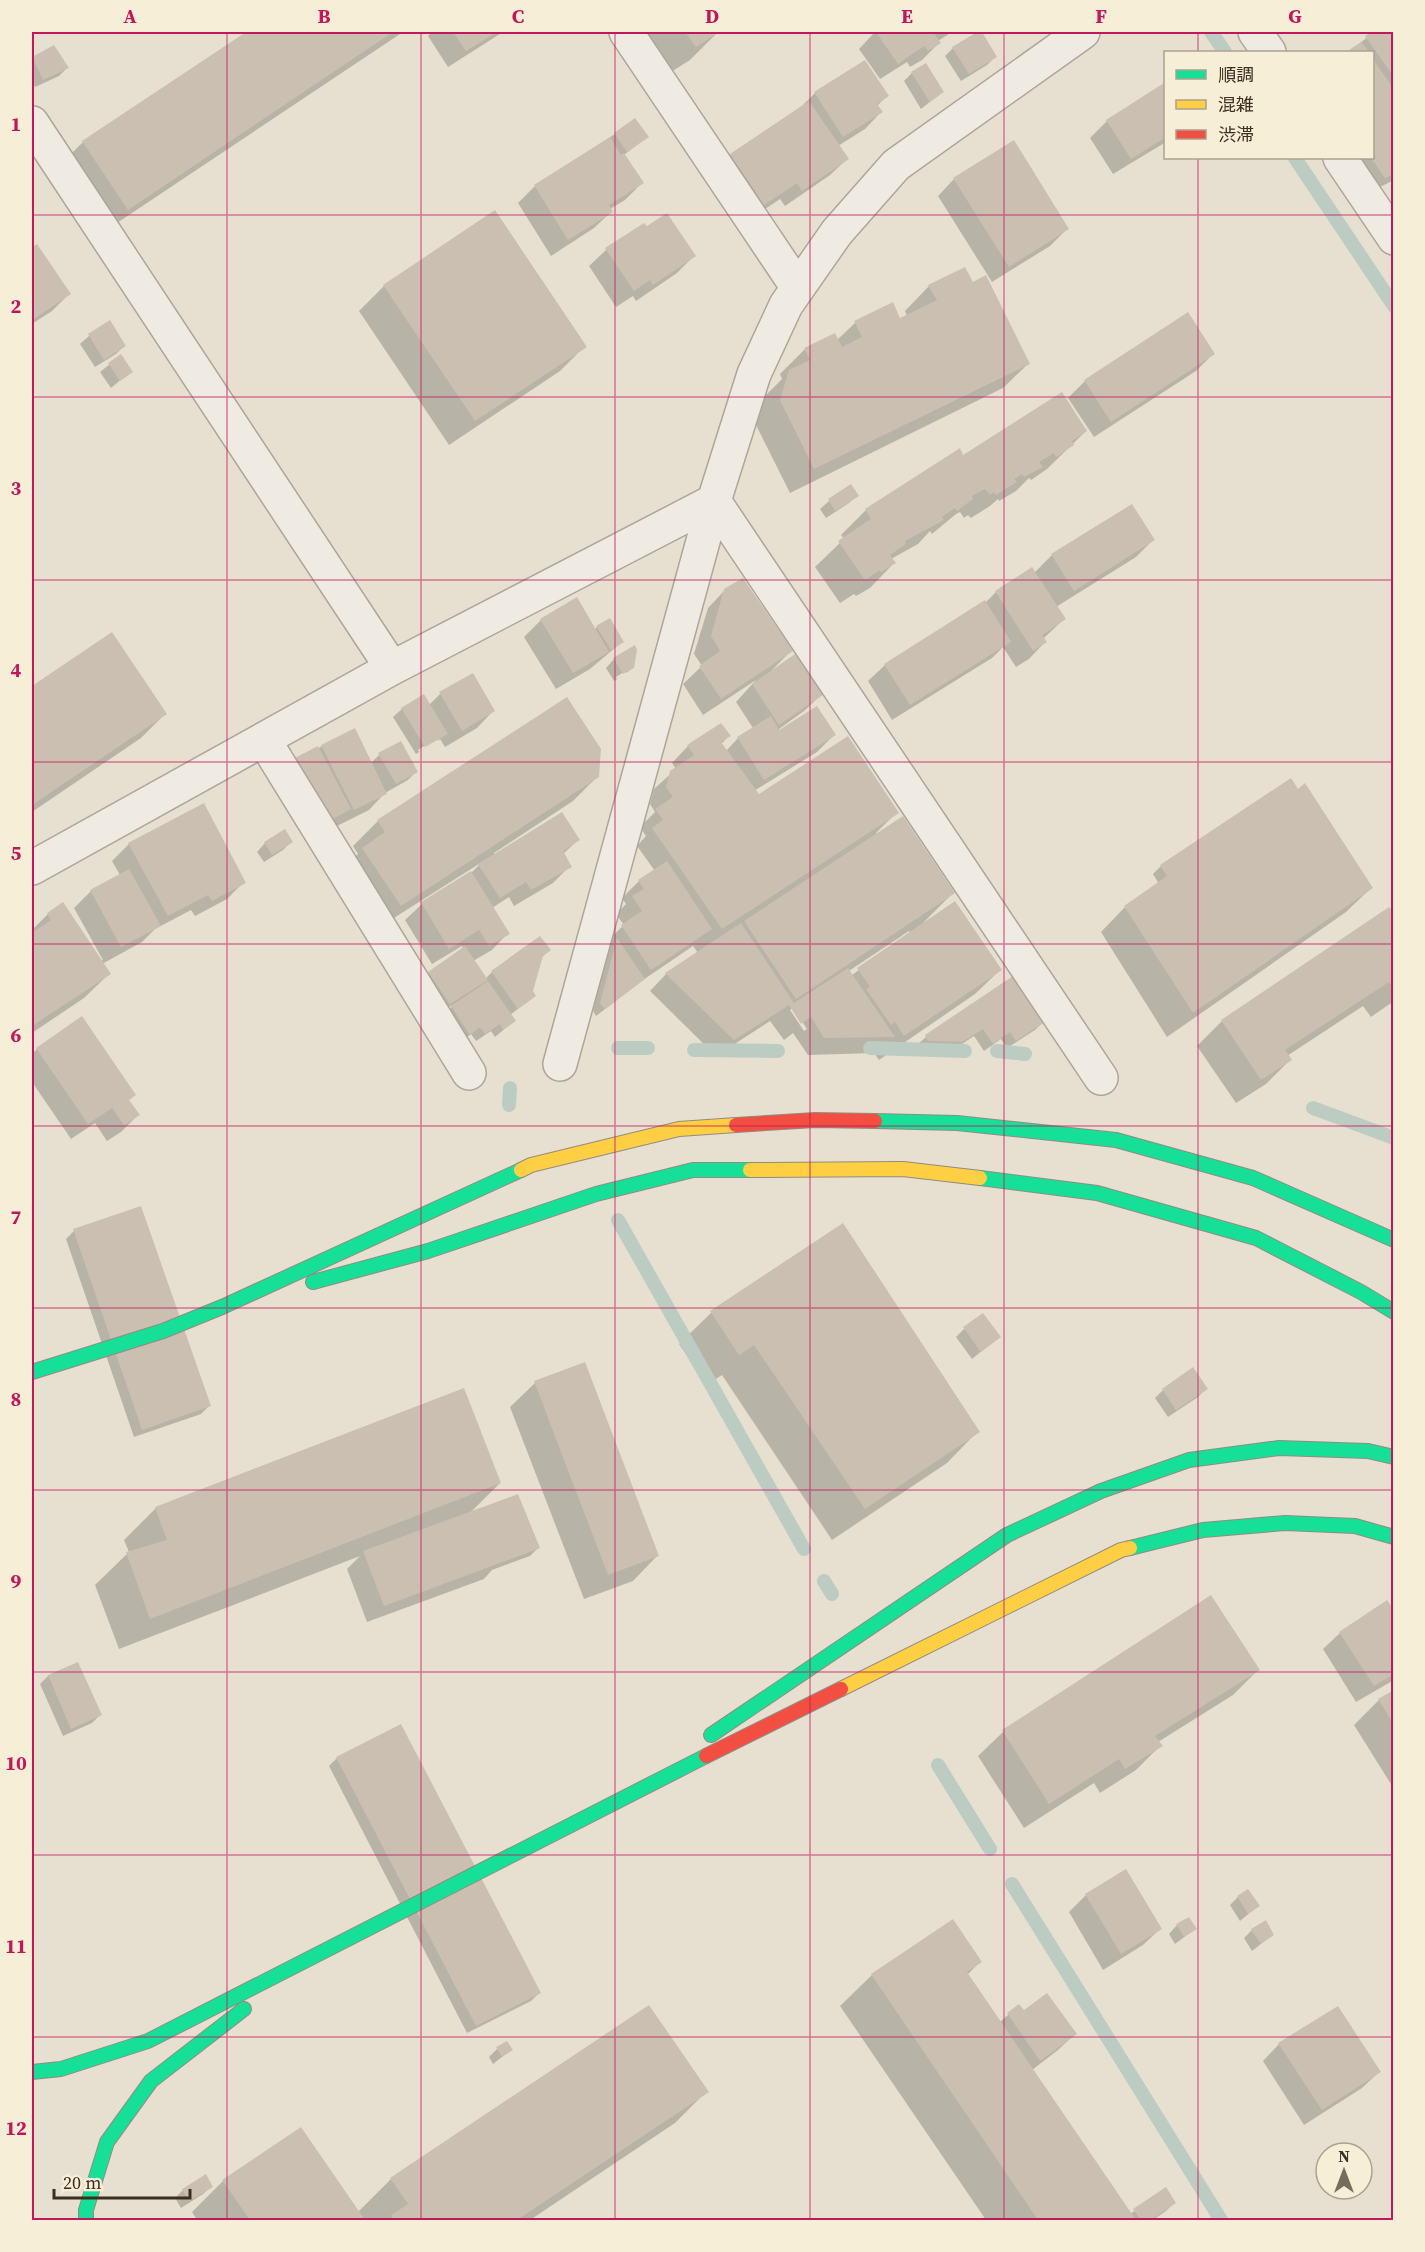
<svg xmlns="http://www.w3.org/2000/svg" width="1425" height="2252" font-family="'Source Serif 4','Noto Sans JP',serif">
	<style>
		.shadow { fill: #0003; fill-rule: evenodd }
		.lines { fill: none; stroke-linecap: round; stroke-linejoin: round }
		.stream { stroke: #bcccc2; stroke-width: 14 }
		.building { fill: #cbbfb2 }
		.street-casing { stroke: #ada599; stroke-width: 36 }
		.fast-casing { stroke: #928b80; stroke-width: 16 }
		.slow-casing { stroke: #928b80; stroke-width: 16 }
		.jam-casing { stroke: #928b80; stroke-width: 16 }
		.street { stroke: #efebe3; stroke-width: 33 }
		.fast { stroke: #16e098; stroke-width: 14 }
		.slow { stroke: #ffcf43; stroke-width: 14 }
		.jam { stroke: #f24e42; stroke-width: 14 }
		.grid { fill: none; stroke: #c2185b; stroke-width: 1.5; stroke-opacity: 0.55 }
		.neatline { fill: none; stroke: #c2185b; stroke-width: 2 }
		.grid-label { font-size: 20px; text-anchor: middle; font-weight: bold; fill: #c2185b }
	</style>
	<rect width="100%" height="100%" fill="#e7e0d1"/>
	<path class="shadow" d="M 249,32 L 403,32 L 102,233 L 58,167 L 83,142 Z
		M 432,32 L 503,32 L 448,67 L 428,36 Z
		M 623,32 L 718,32 L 690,60 L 663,77 Z
		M 875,32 L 952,32 L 938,41 L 939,43 L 922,60 L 910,67 L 907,62 L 880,79 L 859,49 Z
		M 980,32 L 995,57 L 987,65 L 961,81 L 945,56 L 953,48 Z
		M 1374,32 L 1394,32 L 1394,180 L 1368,193 L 1343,158 L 1372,158 L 1372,52 L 1349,52 Z
		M 54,47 L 67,68 L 59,76 L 35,87 L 32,81 L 32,59 Z
		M 912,73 L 942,92 L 921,109 L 904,81 Z
		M 1166,85 L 1166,142 L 1113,174 L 1090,138 L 1107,121 Z
		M 815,93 L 887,96 L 877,106 L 881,112 L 865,129 L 838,146 L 847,159 L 830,175 L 785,206 L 780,199 L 747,221 L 714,172 L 731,155 L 798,110 Z
		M 615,134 L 647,137 L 624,155 L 642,183 L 625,200 L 610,209 L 611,212 L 594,228 L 551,256 L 518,203 L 535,186 Z
		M 954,179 L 1067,229 L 1050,246 L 992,282 L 938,196 Z
		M 644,225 L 646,228 L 694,256 L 677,273 L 636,301 L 633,296 L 616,307 L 589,266 L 606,250 Z
		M 36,246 L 69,294 L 52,311 L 32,324 L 32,249 Z
		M 972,284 L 1028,364 L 1003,388 L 790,493 L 756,425 L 765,396 L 782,379 L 780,374 L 805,349 L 837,340 L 855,323 L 892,304 L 900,320 L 907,316 L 905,311 L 929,286 Z
		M 384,286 L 585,346 L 560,371 L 449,445 L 359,311 Z
		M 1187,314 L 1213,354 L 1196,371 L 1094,437 L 1068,398 L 1085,381 Z
		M 110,322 L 124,346 L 116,354 L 95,367 L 80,344 L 89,336 Z
		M 120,356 L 131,371 L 111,388 L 100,372 Z
		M 1086,431 L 1047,469 L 1031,480 L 1029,478 L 1016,491 L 999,501 L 998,499 L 990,506 L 971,518 L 968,515 L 964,518 L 960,512 L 956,514 L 932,534 L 930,531 L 918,544 L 891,559 L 894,563 L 870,588 L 856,596 L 854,594 L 840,603 L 815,567 L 844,539 L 841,535 L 866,510 L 959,451 L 963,457 Z
		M 851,486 L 857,495 L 849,503 L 826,518 L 820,509 L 829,501 Z
		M 1153,540 L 1136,557 L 1056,607 L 1064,619 L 1043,639 L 1045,642 L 1029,659 L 1016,667 L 1003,647 L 992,658 L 892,720 L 868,681 L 885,665 L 985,603 L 996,592 L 1034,573 L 1052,555 Z
		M 725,590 L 791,651 L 771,671 L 821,695 L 804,711 L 779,729 L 780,731 L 834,735 L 817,752 L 754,791 L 757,794 L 897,812 L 876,833 L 953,893 L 924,922 L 1000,970 L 975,994 L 879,1060 L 874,1053 L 808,1055 L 793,1033 L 784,1040 L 770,1021 L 716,1056 L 650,991 L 666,974 L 698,953 L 693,946 L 643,980 L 596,1016 L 593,1011 L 609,948 L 605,943 L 624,925 L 616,914 L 626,904 L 622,898 L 639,881 L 655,871 L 637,846 L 646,836 L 640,827 L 655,812 L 650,804 L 654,789 L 676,769 L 672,763 L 688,746 L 729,736 L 721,744 L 726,751 L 738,738 L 753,728 L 736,702 L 756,680 L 703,715 L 683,684 L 702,666 L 694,654 L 708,608 ZM 909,931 L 910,933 L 852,975 L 849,971 ZM 793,1008 L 807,1029 L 804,1031 L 790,1010 Z
		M 541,620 L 594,630 L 597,627 L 622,642 L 590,669 L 556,689 L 524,637 Z
		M 112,634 L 165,714 L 141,738 L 32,812 L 32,687 Z
		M 614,659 L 632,667 L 627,673 L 627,670 L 616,677 L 617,679 L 624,675 L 614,681 L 606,668 Z
		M 440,694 L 493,711 L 477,728 L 445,747 L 440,739 L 438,741 L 438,737 L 418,750 L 419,752 L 438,741 L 416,754 L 393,717 L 402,709 L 429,705 Z
		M 567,699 L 598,776 L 573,801 L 494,853 L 495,855 L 578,840 L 563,854 L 570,866 L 553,883 L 514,906 L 509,897 L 492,908 L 508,933 L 492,950 L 473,961 L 485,979 L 492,972 L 549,950 L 541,958 L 532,992 L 535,996 L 510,1015 L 514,1021 L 495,1037 L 491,1031 L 476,1041 L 471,1034 L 461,1042 L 444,1015 L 453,1005 L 441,1011 L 421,981 L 429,973 L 464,949 L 462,946 L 432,964 L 405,920 L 422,904 L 471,873 L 482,862 L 375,930 L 339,873 L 358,854 L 353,846 L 378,821 Z
		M 322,746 L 371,763 L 379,755 L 416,772 L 408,780 L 385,793 L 369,810 L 337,826 L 335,823 L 305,840 L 273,779 Z
		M 1297,790 L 1371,888 L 1346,912 L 1167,1037 L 1101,932 L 1125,907 L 1159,884 L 1153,874 L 1161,866 Z
		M 291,842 L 283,850 L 264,862 L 257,852 L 265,843 Z
		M 129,844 L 244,882 L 227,899 L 195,916 L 191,910 L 155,929 L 142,942 L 102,964 L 109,974 L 84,998 L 32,1033 L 32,930 L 48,914 L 101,961 L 103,960 L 74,908 L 91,891 L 120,875 L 112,861 Z
		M 1389,909 L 1394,916 L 1394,1001 L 1371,1017 L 1363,1006 L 1287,1056 L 1290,1060 L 1266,1084 L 1236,1103 L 1197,1046 L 1222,1021 Z
		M 1013,978 L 1043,1022 L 1035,1030 L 1007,1048 L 1001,1039 L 984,1051 L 974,1036 L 953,1050 L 920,1049 L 917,1045 L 926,1037 Z
		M 37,1049 L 134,1095 L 128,1101 L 138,1115 L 121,1132 L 107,1141 L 95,1123 L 71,1139 L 32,1082 L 32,1054 Z
		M 842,1225 L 978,1431 L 947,1463 L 832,1540 L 722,1375 L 707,1385 L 679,1344 L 711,1313 Z
		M 74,1231 L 209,1406 L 201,1414 L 134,1437 L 66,1239 Z
		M 964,1329 L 999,1337 L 972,1359 L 956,1337 Z
		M 535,1383 L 657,1556 L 633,1581 L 584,1599 L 510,1407 Z
		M 1206,1389 L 1198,1397 L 1168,1417 L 1155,1398 L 1163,1390 Z
		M 500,1483 L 470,1513 L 538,1548 L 530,1556 L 492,1570 L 484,1579 L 367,1622 L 347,1569 L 360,1556 L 119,1649 L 95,1585 L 129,1552 L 124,1540 L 156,1508 Z
		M 1211,1597 L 1258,1670 L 1233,1695 L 1158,1742 L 1161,1745 L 1136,1770 L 1100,1793 L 1094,1783 L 1024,1828 L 978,1756 L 1003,1732 Z
		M 1394,1613 L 1394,1680 L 1356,1702 L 1323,1649 L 1340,1633 Z
		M 77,1664 L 100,1715 L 92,1723 L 63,1736 L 40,1684 L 48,1676 Z
		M 1394,1691 L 1394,1789 L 1354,1725 L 1379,1700 Z
		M 337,1758 L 539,1993 L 531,2001 L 467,2033 L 329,1766 Z
		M 1086,1895 L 1160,1929 L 1143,1945 L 1103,1970 L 1069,1912 Z
		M 1238,1897 L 1258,1906 L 1240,1921 L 1230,1905 Z
		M 1177,1925 L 1195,1929 L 1175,1944 L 1169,1934 Z
		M 1252,1930 L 1272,1935 L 1252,1951 L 1244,1938 Z
		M 980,1962 L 967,1975 L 1000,2022 L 1018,2006 L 1023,2012 L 1075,2034 L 1058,2050 L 1032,2070 L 1130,2214 L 1166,2189 L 1174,2203 L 1166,2211 L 1153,2220 L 986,2220 L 840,2006 L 872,1975 Z
		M 649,2007 L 707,2091 L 675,2123 L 530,2220 L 197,2220 L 192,2212 L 223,2181 L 358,2212 L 391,2179 Z
		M 1279,2044 L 1379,2072 L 1362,2088 L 1304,2125 L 1263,2061 Z
		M 497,2049 L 511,2050 L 493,2064 L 489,2057 Z
		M 212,2186 L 203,2194 L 181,2208 L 175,2198 L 183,2190 Z"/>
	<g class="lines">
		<path class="stream" d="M 1211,32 L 1225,52
			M 1295,158 L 1394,306
			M 618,1048 L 648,1048
			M 870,1048 L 965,1051
			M 694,1050 L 778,1051
			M 997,1051 L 1025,1054
			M 509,1105 L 510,1088
			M 1313,1108 L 1394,1138
			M 618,1220 L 804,1549
			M 824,1581 L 832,1594
			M 938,1765 L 990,1849
			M 1012,1884 L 1221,2220"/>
	</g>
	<path class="building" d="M 246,32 L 388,32 L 390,34 L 128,210 L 82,141 Z
		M 453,32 L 497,32 L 466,51 Z
		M 685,32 L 719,32 L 696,47 Z
		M 876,32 L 933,32 L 941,43 L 928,51 L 924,46 L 898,64 Z
		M 977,32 L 982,32 L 997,57 L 969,74 L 952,47 Z
		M 1372,32 L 1394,32 L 1394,77 L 1365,36 Z
		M 1361,42 L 1369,52 L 1346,52 Z
		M 54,45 L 69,68 L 43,80 L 32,57 Z
		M 1372,58 L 1394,89 L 1394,174 L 1385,178 L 1371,158 Z
		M 865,60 L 889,96 L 877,104 L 883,112 L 843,137 L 814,92 Z
		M 926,63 L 944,92 L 930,102 L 911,72 Z
		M 1164,83 L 1166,137 L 1131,159 L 1106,120 Z
		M 809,101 L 849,159 L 802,191 L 797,183 L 764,205 L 730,154 Z
		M 635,118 L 649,137 L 627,152 L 614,133 Z
		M 610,137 L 621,155 L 624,153 L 644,183 L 609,205 L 613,212 L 568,240 L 534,185 Z
		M 1014,140 L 1069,229 L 1009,267 L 953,178 Z
		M 495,210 L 587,347 L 475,421 L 383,285 Z
		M 667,213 L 696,256 L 653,285 L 650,280 L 634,291 L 605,248 L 644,223 L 647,226 Z
		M 37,244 L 71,294 L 32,320 L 32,247 Z
		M 965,267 L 973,282 L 986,275 L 1030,364 L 814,469 L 780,400 L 789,370 L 810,360 L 804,348 L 835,333 L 842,347 L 862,337 L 854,321 L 893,302 L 900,318 L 937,300 L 928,285 Z
		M 1188,312 L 1215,354 L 1111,422 L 1084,380 Z
		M 110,320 L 126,346 L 104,360 L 88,334 Z
		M 121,354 L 133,372 L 120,381 L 108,363 Z
		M 1062,392 L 1087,431 L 1072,441 L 1074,445 L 1056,457 L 1054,453 L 1039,462 L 1043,467 L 1024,477 L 1022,474 L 1014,479 L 1017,482 L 996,495 L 994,492 L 990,495 L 985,489 L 972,496 L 973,499 L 957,511 L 955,508 L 942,517 L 944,520 L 905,541 L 906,544 L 890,555 L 896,563 L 881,572 L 880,570 L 865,580 L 838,541 L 871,519 L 865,509 L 960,448 L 963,455 Z
		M 851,484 L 859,496 L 835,511 L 828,499 Z
		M 1132,504 L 1155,540 L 1074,591 L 1051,554 Z
		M 1032,567 L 1066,619 L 1042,635 L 1047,642 L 1033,651 L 995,591 Z
		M 743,578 L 793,651 L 721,699 L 699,666 L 720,651 L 711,636 L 724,589 Z
		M 577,597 L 609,652 L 573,673 L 540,619 Z
		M 985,600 L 1011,642 L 910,705 L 884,664 Z
		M 610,618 L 624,642 L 611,650 L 596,626 Z
		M 112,632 L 167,714 L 32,805 L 32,686 Z
		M 635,645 L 637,650 L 634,668 L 623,674 L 613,658 Z
		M 795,654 L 823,695 L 779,725 L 752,684 Z
		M 473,673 L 495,711 L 462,731 L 439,692 Z
		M 424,694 L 448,734 L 425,747 L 401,708 Z
		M 567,697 L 601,749 L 599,777 L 401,906 L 362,848 L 385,832 L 377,820 Z
		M 817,706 L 836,735 L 764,780 L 737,737 L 771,716 L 779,730 Z
		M 721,723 L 731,736 L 721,742 L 759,794 L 848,736 L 899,813 L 722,929 L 652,828 L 663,820 L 655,809 L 673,797 L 666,787 L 670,771 L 694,755 L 687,745 Z
		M 355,728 L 387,794 L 354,810 L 321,745 Z
		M 401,741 L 418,772 L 396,784 L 378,753 Z
		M 318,746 L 351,809 L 322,825 L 289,761 Z
		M 1291,778 L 1298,789 L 1305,783 L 1373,888 L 1193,1013 L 1124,906 L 1167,876 L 1160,865 Z
		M 204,803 L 246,883 L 212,901 L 208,895 L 168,916 L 128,843 Z
		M 562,812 L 580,840 L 563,851 L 572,867 L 531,890 L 526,882 L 500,898 L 478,864 Z
		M 903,816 L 955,893 L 796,999 L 744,921 Z
		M 285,829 L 293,842 L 272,855 L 264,842 Z
		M 667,861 L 712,929 L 651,970 L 621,925 L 642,911 L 632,896 L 644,889 L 638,880 Z
		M 129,869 L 161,926 L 121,947 L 90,890 Z
		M 471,871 L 510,934 L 489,946 L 479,930 L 449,949 L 421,902 Z
		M 955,901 L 1002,970 L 904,1036 L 895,1022 L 891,1025 L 866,989 L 870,987 L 857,968 Z
		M 63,902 L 111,974 L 32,1026 L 32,933 L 51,920 L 47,913 Z
		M 1389,907 L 1394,913 L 1394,989 L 1389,982 L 1285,1050 L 1292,1060 L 1261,1080 L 1221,1020 Z
		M 741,923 L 794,1003 L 848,968 L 895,1037 L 824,1038 L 811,1017 L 801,1024 L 789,1005 L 734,1040 L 665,973 Z
		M 540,936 L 551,950 L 543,956 L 533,991 L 536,996 L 518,1009 L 491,971 Z
		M 617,938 L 645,979 L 605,1009 L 600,1003 Z
		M 465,946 L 488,980 L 450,1004 L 428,972 Z
		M 1013,976 L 1045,1022 L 1016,1041 L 1010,1032 L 993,1044 L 983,1029 L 962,1042 L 928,1041 L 925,1035 Z
		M 488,981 L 516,1021 L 503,1030 L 500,1024 L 485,1034 L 480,1027 L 470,1035 L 451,1006 Z
		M 82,1016 L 136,1095 L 129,1100 L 140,1115 L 124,1125 L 112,1108 L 88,1124 L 36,1048 Z
		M 141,1206 L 211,1406 L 142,1430 L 73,1229 Z
		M 843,1223 L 980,1432 L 865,1509 L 754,1345 L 739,1355 L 710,1311 Z
		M 983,1313 L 1001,1337 L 981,1352 L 963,1327 Z
		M 585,1362 L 659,1556 L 608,1575 L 534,1381 Z
		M 1193,1367 L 1208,1389 L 1176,1410 L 1162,1389 Z
		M 464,1388 L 501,1483 L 150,1619 L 126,1552 L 167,1540 L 155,1507 Z
		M 518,1494 L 540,1548 L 384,1606 L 363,1551 Z
		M 1211,1595 L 1260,1670 L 1155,1736 L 1163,1746 L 1125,1769 L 1119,1759 L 1049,1804 L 1002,1730 Z
		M 1387,1600 L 1394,1610 L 1394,1674 L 1374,1686 L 1339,1632 Z
		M 78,1662 L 102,1715 L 71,1729 L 48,1675 Z
		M 1394,1690 L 1394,1725 L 1378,1699 Z
		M 401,1724 L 541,1993 L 476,2026 L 336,1757 Z
		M 1126,1869 L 1162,1929 L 1121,1954 L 1085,1894 Z
		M 1248,1889 L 1260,1906 L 1248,1914 L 1237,1896 Z
		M 1189,1917 L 1197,1929 L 1184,1937 L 1176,1924 Z
		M 953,1919 L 982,1962 L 967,1972 L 1136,2220 L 1038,2220 L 871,1974 Z
		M 1266,1920 L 1274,1935 L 1261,1944 L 1251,1929 Z
		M 1047,1993 L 1077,2034 L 1040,2061 L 1007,2013 L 1019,2004 L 1024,2010 Z
		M 649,2005 L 709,2092 L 517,2220 L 394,2220 L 391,2215 L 408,2204 L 390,2178 Z
		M 1338,2006 L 1381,2072 L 1322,2110 L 1278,2043 Z
		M 507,2041 L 513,2050 L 502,2057 L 496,2047 Z
		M 301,2127 L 365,2220 L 250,2220 L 222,2180 Z
		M 206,2174 L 213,2187 L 189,2201 L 182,2189 Z
		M 1166,2187 L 1176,2203 L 1151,2220 L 1141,2220 L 1133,2209 Z"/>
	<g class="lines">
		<g class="street-casing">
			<path id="street" d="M 626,32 L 798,288
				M 1255,32 L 1269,52
				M 32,123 L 392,668
				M 1340,158 L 1394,238
				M 264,740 L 469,1073
				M 32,868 L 392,668 L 714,501 L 1101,1078
				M 560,1064 L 714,501 L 754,374 L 786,305 L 837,232 L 896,165 L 1083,32"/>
		</g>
		<g class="fast-casing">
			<path id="fast" d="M 875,1121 L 957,1123 L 1116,1140 L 1253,1178 L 1394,1240
				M 980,1178 L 1097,1193 L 1256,1238 L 1361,1292 L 1394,1312
				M 313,1282 L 428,1251 L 596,1194 L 693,1170 L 750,1170
				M 32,1372 L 163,1331 L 222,1307 L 521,1170
				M 1130,1548 L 1203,1530 L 1285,1523 L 1355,1526 L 1394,1537
				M 711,1735 L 1007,1535 L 1101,1491 L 1189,1460 L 1279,1448 L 1368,1451 L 1394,1457
				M 32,2072 L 61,2069 L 148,2041 L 706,1756
				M 86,2220 L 86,2210 L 107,2142 L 151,2081 L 244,2009"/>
		</g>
		<g class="slow-casing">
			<path id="slow" d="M 521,1170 L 531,1165 L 679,1129 L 736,1125
				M 750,1170 L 903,1169 L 980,1178
				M 841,1689 L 1121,1550 L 1130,1548"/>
		</g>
		<g class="jam-casing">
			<path id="jam" d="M 736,1125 L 815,1120 L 875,1121
				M 706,1756 L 841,1689"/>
		</g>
		<use href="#street" class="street"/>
		<use href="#fast" class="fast"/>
		<use href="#slow" class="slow"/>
		<use href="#jam" class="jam"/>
	</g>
	<path class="grid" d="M 227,32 L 227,2220M 421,32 L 421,2220M 615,32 L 615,2220M 810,32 L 810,2220M 1004,32 L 1004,2220M 1198,32 L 1198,52M 1198,158 L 1198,2220M 32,215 L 1394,215M 32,397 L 1394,397M 32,580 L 1394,580M 32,762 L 1394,762M 32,944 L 1394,944M 32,1126 L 1394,1126M 32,1308 L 1394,1308M 32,1490 L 1394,1490M 32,1672 L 1394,1672M 32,1855 L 1394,1855M 32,2037 L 1394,2037"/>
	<rect width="1425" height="2252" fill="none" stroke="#f7eed8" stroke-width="66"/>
	<rect x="1164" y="51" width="210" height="108" fill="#f7eed8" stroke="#ada18e" stroke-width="1.5"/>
	<rect x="1176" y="70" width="30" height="9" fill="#16e098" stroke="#ada18e" stroke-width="1.5"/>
	<text x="1218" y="81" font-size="18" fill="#3d2e20">順調</text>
	<rect x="1176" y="100" width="30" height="9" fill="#ffcf43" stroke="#ada18e" stroke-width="1.5"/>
	<text x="1218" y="111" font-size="18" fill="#3d2e20">混雑</text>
	<rect x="1176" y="130" width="30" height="9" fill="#f24e42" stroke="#ada18e" stroke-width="1.5"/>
	<text x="1218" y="141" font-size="18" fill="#3d2e20">渋滞</text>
	<g transform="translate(1344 2171)"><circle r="28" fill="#f7eed8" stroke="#ada18e" stroke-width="1.5"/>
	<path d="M0-4.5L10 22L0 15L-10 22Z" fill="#786c5e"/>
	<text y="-9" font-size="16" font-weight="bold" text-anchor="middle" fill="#3d2e20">N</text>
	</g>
	<path d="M54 2189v9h136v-9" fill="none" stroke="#3d2e20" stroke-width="3"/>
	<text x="63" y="2189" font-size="18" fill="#3d2e20" stroke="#f7eed8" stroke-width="4.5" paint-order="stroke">20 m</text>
	<rect x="33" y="33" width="1359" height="2186" class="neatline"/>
	<g class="grid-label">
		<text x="130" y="23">A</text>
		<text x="324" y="23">B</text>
		<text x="518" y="23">C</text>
		<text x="712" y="23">D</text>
		<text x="907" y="23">E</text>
		<text x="1101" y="23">F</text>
		<text x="1295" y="23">G</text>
		<text x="16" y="131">1</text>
		<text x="16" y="313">2</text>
		<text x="16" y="495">3</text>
		<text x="16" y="677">4</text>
		<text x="16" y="860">5</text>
		<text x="16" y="1042">6</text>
		<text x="16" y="1224">7</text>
		<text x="16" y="1406">8</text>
		<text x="16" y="1588">9</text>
		<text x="16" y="1770">10</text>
		<text x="16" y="1953">11</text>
		<text x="16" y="2135">12</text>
	</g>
</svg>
